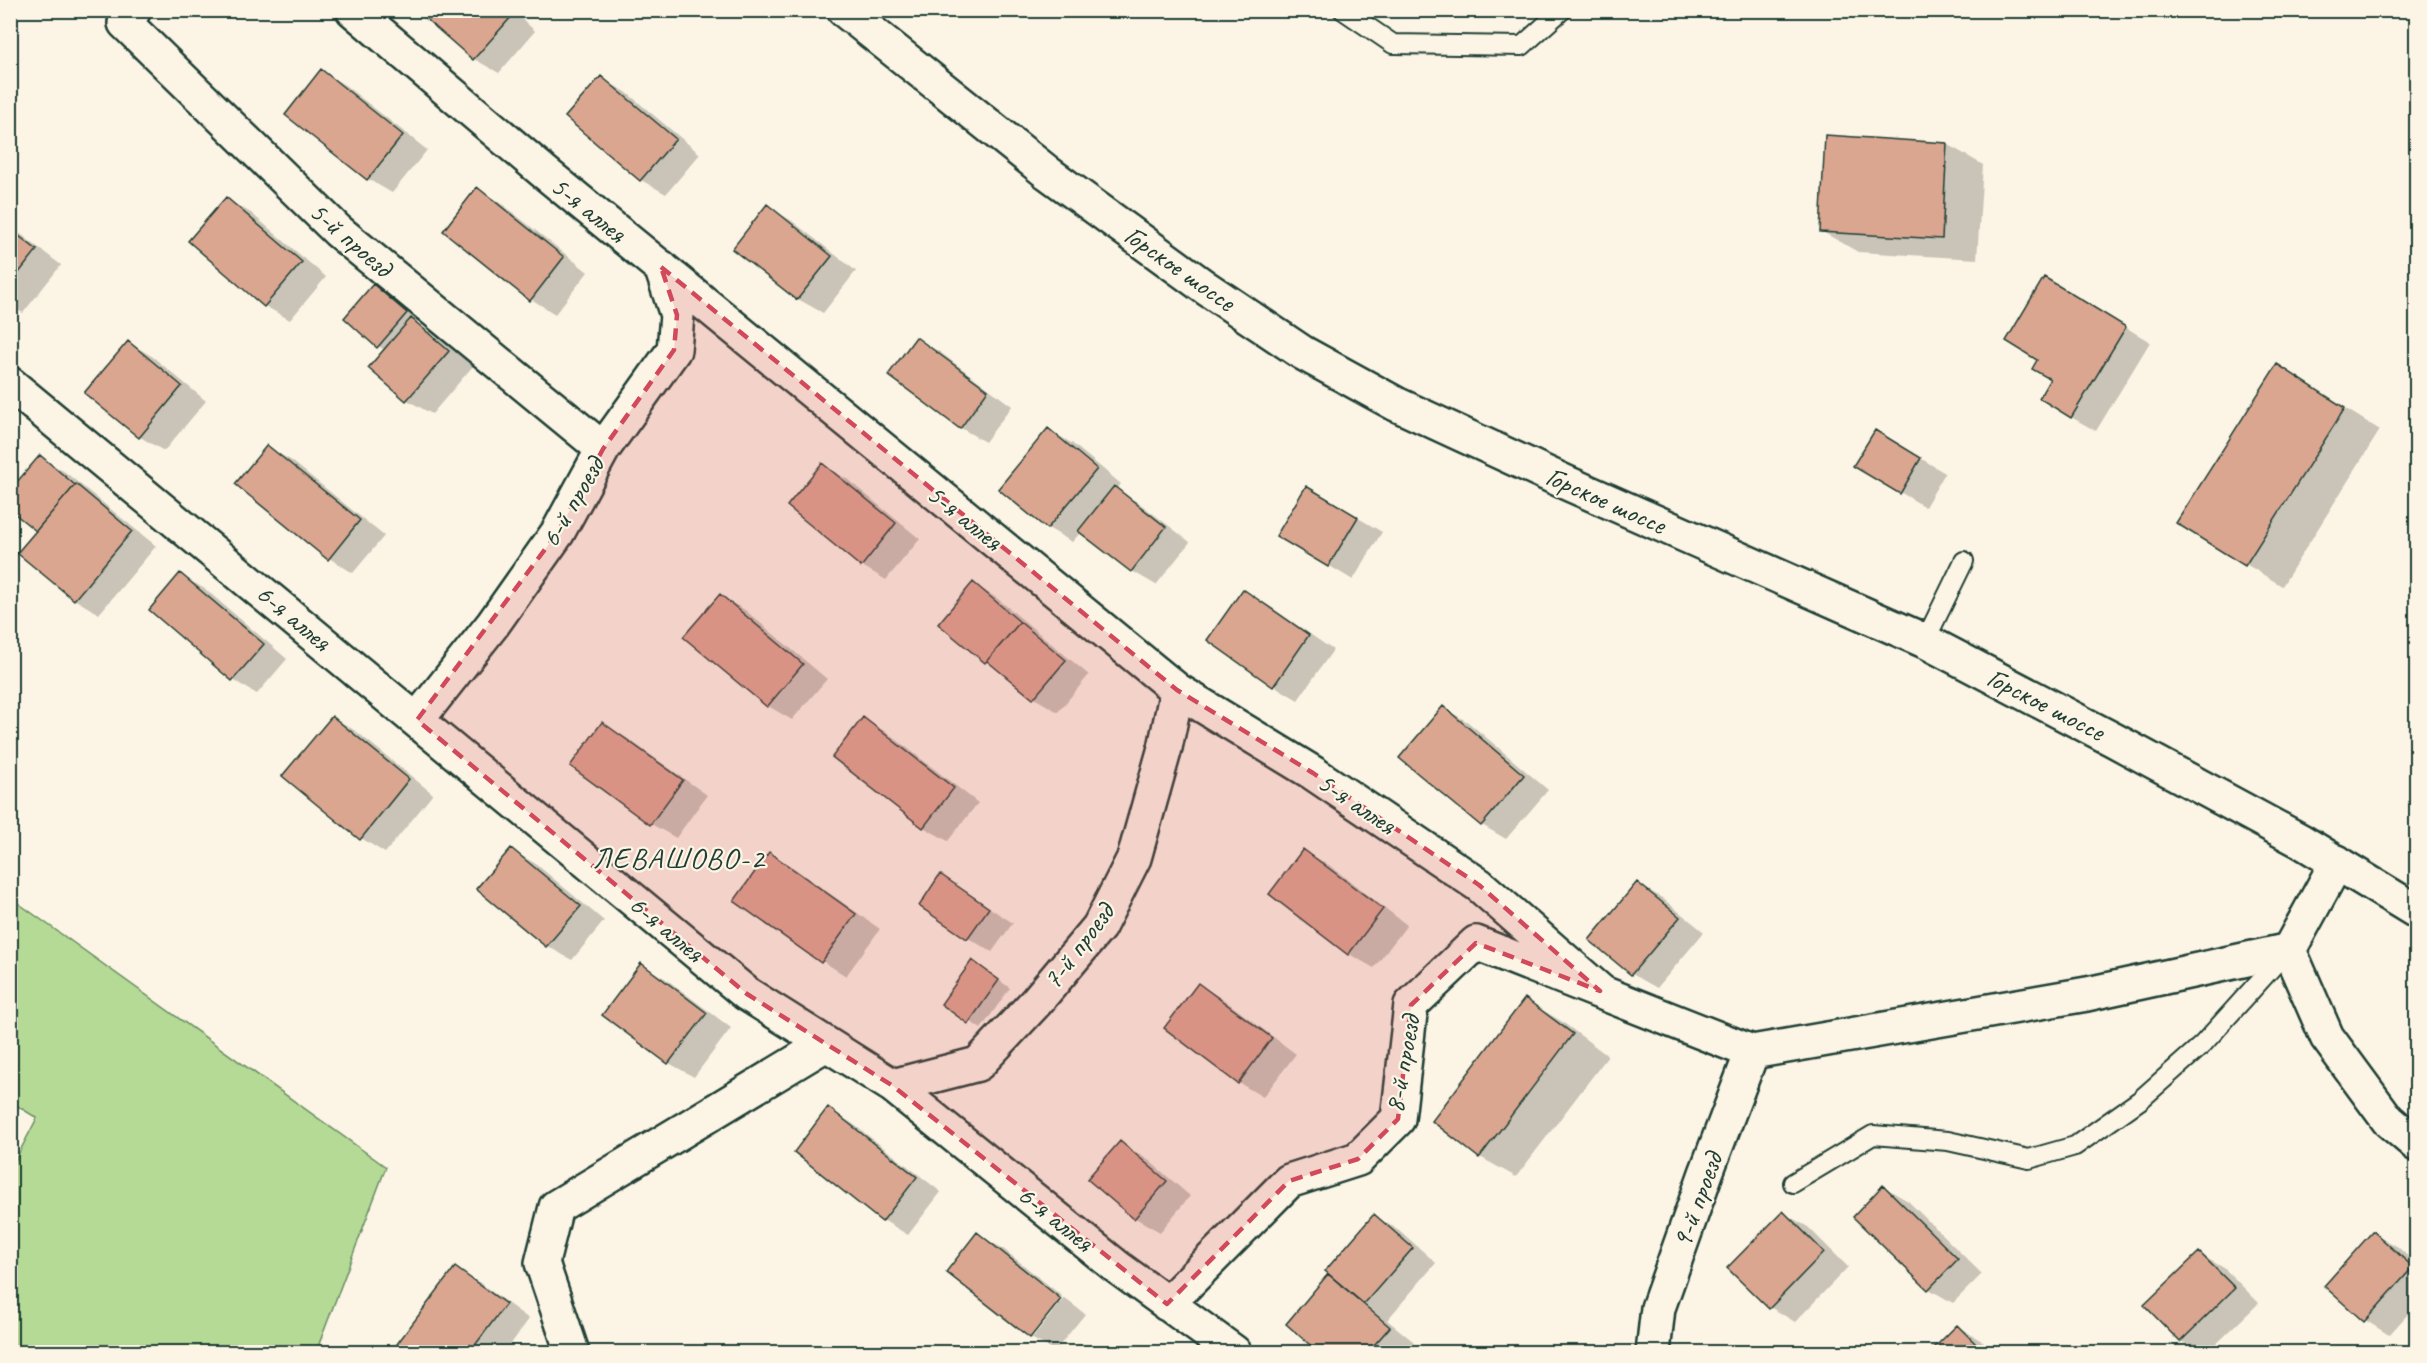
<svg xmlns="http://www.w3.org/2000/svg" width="2427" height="1363" font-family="Caveat,sans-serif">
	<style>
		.green { fill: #b4da95; stroke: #6a8c64; stroke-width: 1.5 }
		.shadow { fill: #0003 }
		.building { fill: #dba690; stroke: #1f3d34; stroke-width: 1.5 }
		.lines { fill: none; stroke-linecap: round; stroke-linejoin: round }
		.service-casing { stroke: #1f3d34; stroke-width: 22 }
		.minor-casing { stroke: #1f3d34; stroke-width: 38 }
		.secondary-casing { stroke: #1f3d34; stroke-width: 38 }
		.service { stroke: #fcf5e5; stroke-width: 18 }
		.minor { stroke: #fcf5e5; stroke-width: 33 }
		.secondary { stroke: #fcf5e5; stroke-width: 33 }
		.marked { fill: #d1495b; fill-opacity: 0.2; stroke: #d1495b; stroke-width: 4.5; stroke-dasharray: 12 8; stroke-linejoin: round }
		.labels { text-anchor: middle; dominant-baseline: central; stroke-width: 4.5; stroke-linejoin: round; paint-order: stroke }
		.street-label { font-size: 28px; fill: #1f3d34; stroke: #fcf5e5 }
		.neighbourhood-label { font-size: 30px; letter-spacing: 1.5px; fill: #1f3d34; stroke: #fcf5e5 }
	</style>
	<rect width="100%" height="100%" fill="#fcf5e5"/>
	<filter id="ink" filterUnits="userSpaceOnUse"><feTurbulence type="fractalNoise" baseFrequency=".0167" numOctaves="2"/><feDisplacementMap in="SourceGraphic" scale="12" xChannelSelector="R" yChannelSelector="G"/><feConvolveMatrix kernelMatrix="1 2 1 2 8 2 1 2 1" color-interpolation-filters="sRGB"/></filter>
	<g filter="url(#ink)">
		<path class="green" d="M 11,898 L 386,1167 L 316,1352 L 11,1352 L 11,1168 L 37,1118 L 11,1102 Z"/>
		<path class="shadow" d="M 419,10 L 512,10 L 535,31 L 499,73 L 474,59 Z
			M 322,71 L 346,86 L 427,150 L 392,193 L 368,179 Z
			M 601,78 L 626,92 L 700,154 L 666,194 L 641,180 L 568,117 Z
			M 1947,144 L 1983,165 L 1977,259 L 1858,252 L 1821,231 Z
			M 478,189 L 502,204 L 588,272 L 555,314 L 531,299 Z
			M 226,199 L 251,213 L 326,277 L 290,320 L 265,306 Z
			M 767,206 L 792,221 L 856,271 L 823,313 L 798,299 L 734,249 Z
			M 10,226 L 61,265 L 23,313 L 10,306 Z
			M 374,286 L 386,293 L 418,321 L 416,323 L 436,334 L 473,366 L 432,414 L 407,400 L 385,350 L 378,346 Z
			M 2069,293 L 2150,342 L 2096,431 L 2071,417 L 2052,379 Z
			M 916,339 L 941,353 L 1012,406 L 985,442 L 961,428 L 890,375 Z
			M 128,342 L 153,357 L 206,401 L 164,451 L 140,437 Z
			M 2277,366 L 2380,430 L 2282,586 L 2178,523 Z
			M 1049,430 L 1073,444 L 1121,484 L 1116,490 L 1139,503 L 1190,542 L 1156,585 L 1132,571 L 1081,532 L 1072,542 L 1048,528 Z
			M 1900,446 L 1945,473 L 1925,507 L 1855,465 Z
			M 267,447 L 292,461 L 384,536 L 353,573 L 329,558 Z
			M 40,457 L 65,472 L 156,546 L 99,614 L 74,599 L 38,531 Z
			M 822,465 L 847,479 L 920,539 L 886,580 L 862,566 Z
			M 1331,502 L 1382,532 L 1353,580 L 1278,535 Z
			M 180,575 L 205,589 L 287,659 L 257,694 L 233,680 Z
			M 974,584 L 998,599 L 1089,675 L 1058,712 L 1034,698 L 940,624 Z
			M 1244,591 L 1268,605 L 1333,650 L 1298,700 L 1273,685 Z
			M 720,596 L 745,610 L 827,679 L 792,720 L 768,706 Z
			M 1443,708 L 1468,722 L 1548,790 L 1506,839 L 1482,825 Z
			M 333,717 L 357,732 L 433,794 L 385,853 L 361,838 Z
			M 864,719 L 888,733 L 978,803 L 948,841 L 923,827 Z
			M 602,724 L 627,738 L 707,795 L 676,838 L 651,824 L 572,766 Z
			M 511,850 L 536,864 L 604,921 L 572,960 L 547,946 L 479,889 Z
			M 1304,851 L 1329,865 L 1407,925 L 1374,968 L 1349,954 Z
			M 769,854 L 794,868 L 880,929 L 846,976 L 822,961 Z
			M 941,876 L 1013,923 L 992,952 L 968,938 Z
			M 1638,884 L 1662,898 L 1704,932 L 1657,988 L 1632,974 L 1591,939 Z
			M 641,965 L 666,979 L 731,1028 L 694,1077 L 669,1063 L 604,1015 Z
			M 984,969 L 1010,988 L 981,1029 L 943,1003 Z
			M 1199,985 L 1223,999 L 1296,1054 L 1263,1097 L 1239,1083 Z
			M 1525,1000 L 1561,1021 L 1608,1056 L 1516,1177 L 1480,1157 L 1434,1121 Z
			M 829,1109 L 853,1124 L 941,1192 L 908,1235 L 883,1220 Z
			M 1120,1143 L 1145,1157 L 1190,1196 L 1160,1232 L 1135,1218 Z
			M 1884,1187 L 1908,1201 L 1982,1274 L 1953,1303 L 1929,1289 Z
			M 1783,1213 L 1808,1227 L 1848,1267 L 1795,1322 L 1770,1307 Z
			M 1374,1216 L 1399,1230 L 1436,1263 L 1387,1320 L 1414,1342 L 1404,1352 L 1321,1352 L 1288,1324 L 1331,1274 Z
			M 2374,1233 L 2398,1247 L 2416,1264 L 2416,1305 L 2389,1335 L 2365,1320 Z
			M 977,1234 L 1002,1248 L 1062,1296 L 1029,1336 Z
			M 2199,1254 L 2224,1268 L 2259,1303 L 2208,1352 L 2201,1352 L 2181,1341 Z
			M 455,1269 L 480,1283 L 529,1319 L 505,1352 L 393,1352 Z
			M 1064,1298 L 1085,1314 L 1055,1351 L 1029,1337 L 1033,1337 Z
			M 1958,1327 L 1982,1341 L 1993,1352 L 1932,1352 Z
			M 1149,1347 L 1159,1352 L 1145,1352 Z"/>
		<path class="building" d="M 416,10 L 505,10 L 512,16 L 473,60 Z
			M 321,69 L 403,135 L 367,180 L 285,115 Z
			M 601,76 L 676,139 L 640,181 L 565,117 Z
			M 1825,135 L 1947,143 L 1942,239 L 1820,232 Z
			M 477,187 L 564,257 L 530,301 L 443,231 Z
			M 226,197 L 302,262 L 264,307 L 188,241 Z
			M 767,204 L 832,256 L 797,300 L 732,249 Z
			M 10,229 L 37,250 L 10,284 Z
			M 2044,277 L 2126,327 L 2071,418 L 2039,398 L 2050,379 L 2032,369 L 2037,360 L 2006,341 Z
			M 373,284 L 407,313 L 377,348 L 344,318 Z
			M 411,318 L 449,351 L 406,401 L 368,368 Z
			M 916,337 L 988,390 L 960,429 L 888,375 Z
			M 128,341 L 182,386 L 139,438 L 84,393 Z
			M 2277,364 L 2345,408 L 2245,566 L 2176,523 Z
			M 1048,428 L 1097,469 L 1047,529 L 998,489 Z
			M 1875,430 L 1921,458 L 1900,494 L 1853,466 Z
			M 267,445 L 360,520 L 328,560 L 235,484 Z
			M 40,455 L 75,485 L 36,531 L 10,510 L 10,490 Z
			M 822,463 L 896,523 L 861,567 L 787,506 Z
			M 76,484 L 132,531 L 74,600 L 17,553 Z
			M 1114,486 L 1166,527 L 1131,572 L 1078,531 Z
			M 1306,486 L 1358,517 L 1328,567 L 1276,536 Z
			M 180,573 L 264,644 L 232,681 L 149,610 Z
			M 973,582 L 1020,622 L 985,663 L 938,624 Z
			M 1243,589 L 1309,635 L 1273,687 L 1207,640 Z
			M 720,594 L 803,664 L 767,707 L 683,637 Z
			M 1020,622 L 1066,660 L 1033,699 L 987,661 Z
			M 1443,706 L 1524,775 L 1481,826 L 1399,758 Z
			M 332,716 L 409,779 L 360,840 L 282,776 Z
			M 863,717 L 954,788 L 923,828 L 832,757 Z
			M 602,722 L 683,780 L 650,825 L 570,766 Z
			M 511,848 L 581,906 L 546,947 L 476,889 Z
			M 1303,849 L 1383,909 L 1348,955 L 1269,894 Z
			M 769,852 L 856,914 L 821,963 L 734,901 Z
			M 940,874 L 989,908 L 967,939 L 919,906 Z
			M 1637,882 L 1680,917 L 1631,975 L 1589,940 Z
			M 972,960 L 999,980 L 968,1024 L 941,1004 Z
			M 641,963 L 707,1013 L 668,1064 L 602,1015 Z
			M 1198,983 L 1272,1038 L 1238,1084 L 1164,1028 Z
			M 1525,998 L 1573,1034 L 1479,1158 L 1432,1121 Z
			M 828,1107 L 917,1177 L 882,1222 L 794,1152 Z
			M 1120,1141 L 1167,1181 L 1134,1219 L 1087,1179 Z
			M 1883,1185 L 1958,1259 L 1928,1290 L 1853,1217 Z
			M 1783,1211 L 1824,1252 L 1769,1309 L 1727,1268 Z
			M 1374,1214 L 1413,1248 L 1364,1304 L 1325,1271 Z
			M 2373,1231 L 2413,1267 L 2364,1322 L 2324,1286 Z
			M 977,1232 L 1061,1299 L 1030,1338 L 946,1272 Z
			M 2199,1252 L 2235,1288 L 2180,1342 L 2144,1305 Z
			M 455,1267 L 506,1304 L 470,1352 L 391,1352 Z
			M 1328,1274 L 1390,1327 L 1368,1352 L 1318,1352 L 1286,1324 Z
			M 1957,1325 L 1984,1352 L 1930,1352 Z"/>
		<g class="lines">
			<g class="service-casing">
				<path id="service" d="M 1343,10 L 1393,44 L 1522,46 L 1562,10
					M 1925,641 L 1964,561
					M 1793,1183 L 1873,1135 L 1948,1141 L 2029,1159 L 2075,1146 L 2140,1100 L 2202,1045 L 2285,953"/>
			</g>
			<g class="minor-casing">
				<path id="minor" d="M 134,10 L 125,23 L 338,231 L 603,449
					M 353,10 L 544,172 L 1177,690 L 1313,773 L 1479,885 L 1600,991
					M 10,384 L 747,994 L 893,1086 L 1117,1267 L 1234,1352
					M 417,720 L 493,624 L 558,532 L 603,449 L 674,350 L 677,315 L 661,267
					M 2289,950 L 2327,1037 L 2388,1120 L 2416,1144
					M 893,1086 L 978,1064 L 1036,1002 L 1099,927 L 1134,858 L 1165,748 L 1177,690
					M 1167,1304 L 1289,1181 L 1358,1159 L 1398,1119 L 1411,1005 L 1476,943 L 1752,1052 L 2087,994 L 2289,950 L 2337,862
					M 572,1352 L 542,1263 L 556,1207 L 826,1044
					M 1653,1352 L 1658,1308 L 1706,1173 L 1752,1052"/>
			</g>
			<g class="secondary-casing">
				<path id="secondary" d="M 844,10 L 1048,173 L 1206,288 L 1303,353 L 1396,404 L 1567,483 L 1925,641 L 2114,740 L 2301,841 L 2416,911"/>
			</g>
			<use href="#service" class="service"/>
			<use href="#minor" class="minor"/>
			<use href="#secondary" class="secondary"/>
		</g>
	</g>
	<path class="marked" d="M 661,267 L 1177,690 L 1313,773 L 1479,885 L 1600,991 L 1476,943 L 1411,1005 L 1398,1119 L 1358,1159 L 1289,1181 L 1167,1304 L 893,1086 L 747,994 L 417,720 L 558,532 L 603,449 L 674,350 L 677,315 Z"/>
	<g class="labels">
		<g class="street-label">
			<text transform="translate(589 209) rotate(39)">5-я аллея</text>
			<text transform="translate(351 239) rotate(41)">5-й проезд</text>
			<text transform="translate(1180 268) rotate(35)">Горское шоссе</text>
			<text transform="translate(1606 500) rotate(24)">Горское шоссе</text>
			<text transform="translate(572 502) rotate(-60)">6-й проезд</text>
			<text transform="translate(965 517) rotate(39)">5-я аллея</text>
			<text transform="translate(294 617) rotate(40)">6-я аллея</text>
			<text transform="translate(2046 704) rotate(27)">Горское шоссе</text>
			<text transform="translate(1357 803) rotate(34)">5-я аллея</text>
			<text transform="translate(667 928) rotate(40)">6-я аллея</text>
			<text transform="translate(1078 946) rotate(-53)">7-й проезд</text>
			<text transform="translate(1402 1064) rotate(-80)">8-й проезд</text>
			<text transform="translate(1697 1200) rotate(-70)">9-й проезд</text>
			<text transform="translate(1056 1218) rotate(39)">6-я аллея</text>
		</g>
		<g class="neighbourhood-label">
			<text x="679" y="858">ЛЕВАШОВО-2</text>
		</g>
	</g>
	<rect width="2427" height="1363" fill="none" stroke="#fcf5e5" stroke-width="36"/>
	<rect x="18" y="18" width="2391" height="1327" fill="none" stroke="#1f3d34" stroke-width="2" filter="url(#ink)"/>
</svg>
